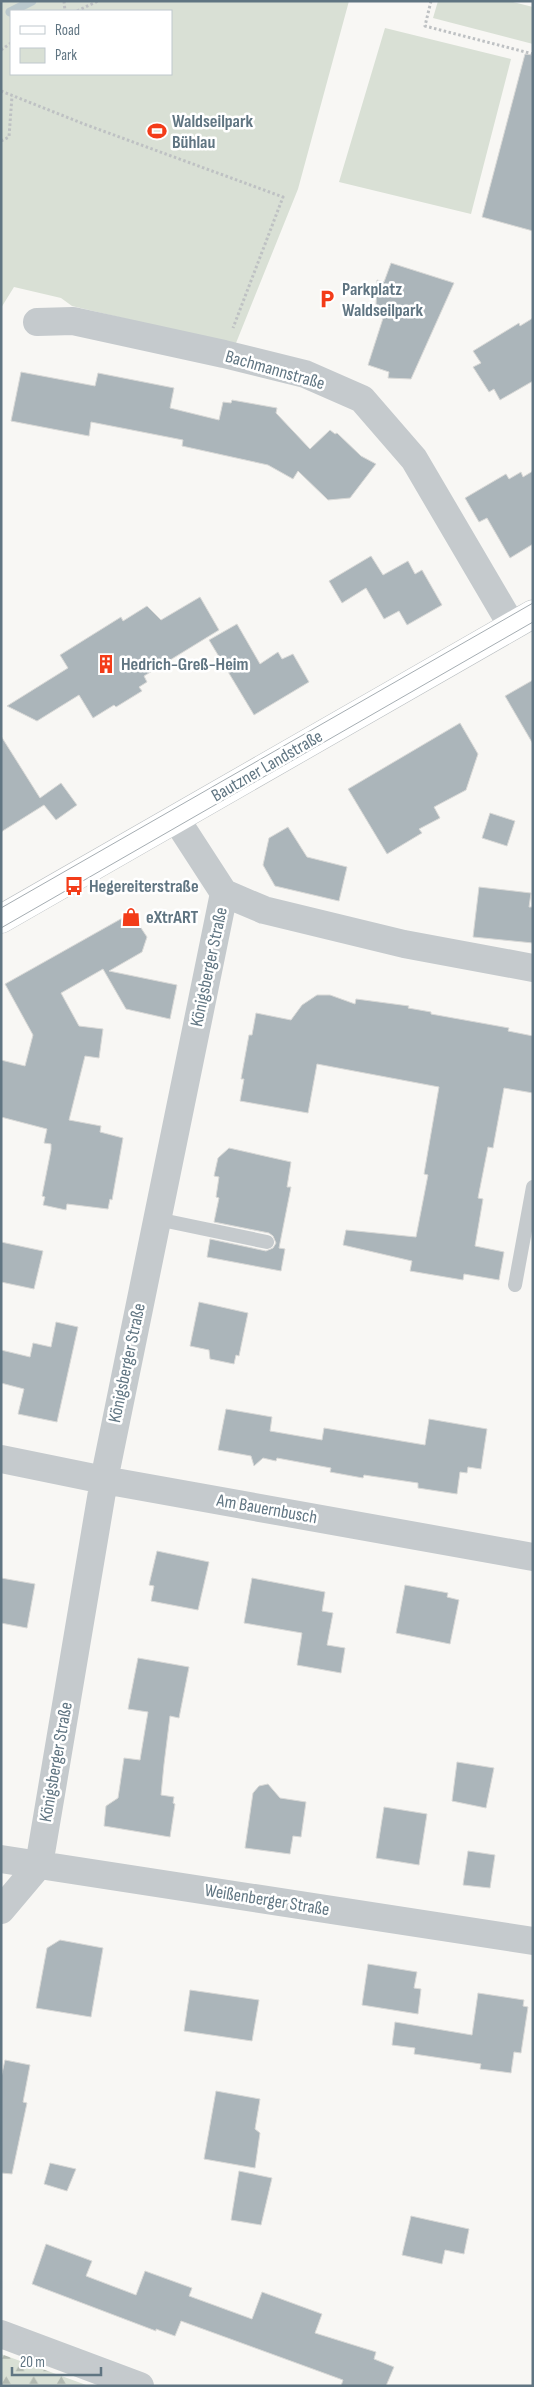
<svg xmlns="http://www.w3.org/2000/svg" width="534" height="2387" font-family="'Sofia Sans Condensed',sans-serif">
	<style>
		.green { fill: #d9e0d5; fill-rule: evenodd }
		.forest { fill: url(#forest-firs) }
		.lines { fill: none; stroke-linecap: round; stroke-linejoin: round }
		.stream { stroke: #bbc9cd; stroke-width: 9 }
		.building { fill: #abb5ba; stroke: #d9d9d7 }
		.primary-casing { stroke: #b8bdc0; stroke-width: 29 }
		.path { stroke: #bec1c3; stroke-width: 3; stroke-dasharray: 2.5 2.5; stroke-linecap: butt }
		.lane { stroke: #c5cacd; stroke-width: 14 }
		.street { stroke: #c5cacd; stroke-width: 28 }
		.primary { stroke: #fff; stroke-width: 28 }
		.tram { stroke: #a5adb2; stroke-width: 1 }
		.labels { text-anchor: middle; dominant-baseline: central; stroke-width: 5; stroke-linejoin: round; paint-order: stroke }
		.poi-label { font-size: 18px; font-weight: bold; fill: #607582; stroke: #fff; text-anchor: start }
		.street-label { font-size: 18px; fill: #607582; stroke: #fff }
	</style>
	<defs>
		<pattern id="forest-firs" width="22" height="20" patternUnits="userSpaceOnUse" patternTransform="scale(1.25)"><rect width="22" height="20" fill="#d9e0d5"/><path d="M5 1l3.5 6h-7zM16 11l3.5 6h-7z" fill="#b3bab2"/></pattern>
	</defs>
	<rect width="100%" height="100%" fill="#f8f7f4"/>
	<path class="green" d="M 1,1 L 349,1 L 298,189 L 234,348 L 228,343 L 72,306 L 61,298 L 14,287 L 1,308 ZM 11,11 L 171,11 L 171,74 L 11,74 Z
		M 438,1 L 509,1 L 533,7 L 533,44 L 433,18 Z
		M 385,28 L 511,59 L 471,214 L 339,182 Z"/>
	<path class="forest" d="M 1,2354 L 89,2386 L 1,2386 Z"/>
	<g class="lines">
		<path class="stream" d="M 10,12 L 32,1"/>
	</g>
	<path class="building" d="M 525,54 L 533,55 L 533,231 L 482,217 Z
		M 391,263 L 454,283 L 411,379 L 388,378 L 389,372 L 368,365 L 386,309 L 376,305 L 377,280 L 384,282 Z
		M 533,318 L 533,381 L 500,400 L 494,389 L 489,392 L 473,367 L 481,363 L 473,351 L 519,323 L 520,326 Z
		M 21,372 L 95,386 L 98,373 L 174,388 L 170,408 L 219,420 L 223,402 L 231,403 L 232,400 L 277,408 L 276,413 L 310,449 L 330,430 L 335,434 L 337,433 L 361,456 L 376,464 L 350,498 L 328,500 L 298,471 L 293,479 L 268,465 L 182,446 L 183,440 L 91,422 L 89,436 L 11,421 Z
		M 533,471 L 533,544 L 510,558 L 487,518 L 479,522 L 465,498 L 506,474 L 509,479 L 521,472 L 523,477 Z
		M 371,556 L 383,575 L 408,561 L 415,574 L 422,570 L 442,605 L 407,625 L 399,611 L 384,619 L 366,588 L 342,603 L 329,581 Z
		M 200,597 L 219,630 L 144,676 L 147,682 L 139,687 L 142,691 L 116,707 L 114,705 L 93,718 L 79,695 L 37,721 L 7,706 L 68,668 L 60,655 L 121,617 L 123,621 L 147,606 L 161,620 Z
		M 237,624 L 260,664 L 278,652 L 282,659 L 293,654 L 309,682 L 254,715 L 209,640 Z
		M 533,680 L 533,744 L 505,696 Z
		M 460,723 L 478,754 L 466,790 L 434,807 L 440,818 L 419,829 L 422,833 L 387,854 L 348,789 Z
		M 1,736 L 40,798 L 61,783 L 77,805 L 56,820 L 44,805 L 1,832 Z
		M 490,813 L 515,821 L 507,846 L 482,838 Z
		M 288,827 L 307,857 L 347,867 L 339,901 L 275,886 L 263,865 L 269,838 Z
		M 479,887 L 531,893 L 529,907 L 533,907 L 533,943 L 473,937 Z
		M 126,916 L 135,919 L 147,937 L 142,952 L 109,971 L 177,985 L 170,1019 L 126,1009 L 103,969 L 61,993 L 79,1026 L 103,1029 L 99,1058 L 85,1056 L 69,1120 L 101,1126 L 100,1132 L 123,1138 L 112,1200 L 110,1199 L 108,1209 L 67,1204 L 66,1210 L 43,1205 L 45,1197 L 42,1196 L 51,1150 L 51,1144 L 44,1143 L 47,1129 L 1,1117 L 1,1060 L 25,1066 L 33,1035 L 5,984 Z
		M 317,995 L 330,995 L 355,1004 L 356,999 L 409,1006 L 408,1008 L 431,1012 L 431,1014 L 509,1028 L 508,1031 L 533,1036 L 533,1093 L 504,1088 L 493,1148 L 488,1147 L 478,1198 L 483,1199 L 475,1246 L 504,1252 L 499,1280 L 464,1274 L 463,1280 L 410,1271 L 412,1261 L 343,1245 L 346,1230 L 416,1237 L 428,1175 L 424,1174 L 439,1087 L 317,1064 L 308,1113 L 240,1101 L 244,1079 L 241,1079 L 249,1035 L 252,1035 L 256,1013 L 291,1020 L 302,1005 Z
		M 229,1148 L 291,1162 L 287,1187 L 291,1187 L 279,1248 L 285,1249 L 281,1271 L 207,1257 L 210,1239 L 266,1251 L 273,1248 L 276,1243 L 273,1236 L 269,1233 L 214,1222 L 219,1198 L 216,1197 L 219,1177 L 214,1176 L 218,1158 Z
		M 1,1242 L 43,1251 L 34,1289 L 1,1282 Z
		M 199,1302 L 248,1313 L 239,1356 L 236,1355 L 234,1364 L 210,1359 L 209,1350 L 190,1346 Z
		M 56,1322 L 78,1327 L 57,1422 L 18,1414 L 24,1389 L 1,1383 L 1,1350 L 30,1357 L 33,1343 L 51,1347 Z
		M 226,1409 L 272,1417 L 270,1431 L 322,1440 L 324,1428 L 425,1445 L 429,1419 L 487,1429 L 481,1469 L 468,1467 L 467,1473 L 460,1472 L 457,1494 L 418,1488 L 418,1483 L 364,1475 L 363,1478 L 330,1472 L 331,1468 L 277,1458 L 276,1461 L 263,1458 L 254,1466 L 251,1456 L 218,1450 Z
		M 157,1551 L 209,1562 L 198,1610 L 151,1601 L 154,1586 L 149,1585 Z
		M 1,1578 L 35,1584 L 27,1628 L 1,1623 Z
		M 252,1578 L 325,1592 L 322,1611 L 333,1613 L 327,1645 L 345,1648 L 341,1673 L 297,1665 L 302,1633 L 244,1623 Z
		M 405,1585 L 443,1592 L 448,1593 L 447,1597 L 459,1600 L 450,1644 L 396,1633 Z
		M 138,1658 L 189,1667 L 179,1718 L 170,1716 L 164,1764 L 161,1795 L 174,1797 L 173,1803 L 175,1804 L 170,1837 L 104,1826 L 106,1806 L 118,1798 L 124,1758 L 140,1760 L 148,1712 L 128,1709 Z
		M 457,1762 L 494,1768 L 486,1808 L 452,1801 Z
		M 268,1784 L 280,1798 L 306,1802 L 301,1837 L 293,1836 L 290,1854 L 245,1848 L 253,1793 L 259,1786 Z
		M 384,1807 L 427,1814 L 419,1865 L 376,1858 Z
		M 468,1851 L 495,1855 L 490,1888 L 463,1885 Z
		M 60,1940 L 103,1948 L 91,2017 L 36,2008 L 47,1948 Z
		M 368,1964 L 417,1972 L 414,1988 L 421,1989 L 418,2014 L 362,2005 Z
		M 190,1990 L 259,2000 L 252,2041 L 184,2031 Z
		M 478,1993 L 524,2000 L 523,2006 L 528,2007 L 521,2053 L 514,2052 L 511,2073 L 480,2069 L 481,2064 L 414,2054 L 415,2048 L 392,2045 L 395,2022 L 472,2035 Z
		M 5,2060 L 30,2065 L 23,2102 L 27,2103 L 12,2174 L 1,2173 L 1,2078 Z
		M 216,2091 L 260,2099 L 255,2129 L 260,2133 L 255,2168 L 204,2159 Z
		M 50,2163 L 76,2169 L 67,2191 L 44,2184 Z
		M 239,2171 L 272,2178 L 261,2225 L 231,2220 Z
		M 411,2216 L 469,2229 L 464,2254 L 445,2250 L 442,2264 L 402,2255 Z
		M 46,2244 L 92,2261 L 86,2276 L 136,2295 L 145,2271 L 192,2288 L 189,2296 L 252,2319 L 262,2292 L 322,2314 L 315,2333 L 376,2352 L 374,2359 L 394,2367 L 386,2386 L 341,2386 L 343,2380 L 181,2321 L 175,2336 L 156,2329 L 156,2331 L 32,2284 Z"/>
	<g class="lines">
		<g class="primary-casing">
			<path id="primary" d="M 1,919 L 533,614"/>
		</g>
		<path class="path" d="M 64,1 L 65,11
			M 431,1 L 425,26 L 533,54
			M 77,11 L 98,1
			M 1,50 L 11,43
			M 1,91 L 84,124 L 283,197 L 233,328
			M 1,141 L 9,137 L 12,96"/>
		<path class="lane" d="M 157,1219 L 267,1242
			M 515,1285 L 533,1187"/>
		<path class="street" d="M 37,322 L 73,321 L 224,354 L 305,374 L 362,399 L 414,459 L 512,626
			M 224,893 L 264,910 L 404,944 L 533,968
			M 1,1459 L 104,1480 L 533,1557
			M 1,1859 L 533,1941
			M 1,1910 L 39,1865 L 104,1480 L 224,893 L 176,819
			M 1,2334 L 140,2386"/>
		<use href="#primary" class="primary"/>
		<path class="tram" d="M 1,908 L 533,603
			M 1,928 L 533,622"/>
	</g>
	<defs>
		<g id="stadium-bare" transform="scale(1.5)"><path d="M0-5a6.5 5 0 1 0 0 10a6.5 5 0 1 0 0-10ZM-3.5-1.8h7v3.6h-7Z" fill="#f33c19" stroke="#fff" stroke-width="2.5" paint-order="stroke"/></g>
		<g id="parking-bare" transform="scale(1.5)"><path d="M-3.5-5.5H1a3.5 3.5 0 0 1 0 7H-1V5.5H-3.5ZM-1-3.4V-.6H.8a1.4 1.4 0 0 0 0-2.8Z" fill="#f33c19" stroke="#fff" stroke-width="2.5" paint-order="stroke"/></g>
		<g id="building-bare" transform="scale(1.5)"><path d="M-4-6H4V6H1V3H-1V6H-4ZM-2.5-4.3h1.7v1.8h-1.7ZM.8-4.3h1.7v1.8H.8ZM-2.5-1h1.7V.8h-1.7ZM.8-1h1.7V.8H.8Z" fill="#f33c19" stroke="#fff" stroke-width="2.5" paint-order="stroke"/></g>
		<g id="bus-bare" transform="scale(1.5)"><path d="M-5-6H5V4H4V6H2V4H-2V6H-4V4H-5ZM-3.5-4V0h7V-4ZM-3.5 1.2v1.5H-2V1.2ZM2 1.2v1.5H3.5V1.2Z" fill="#f33c19" stroke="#fff" stroke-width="2.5" paint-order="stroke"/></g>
		<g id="shop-bare" transform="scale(1.5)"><path d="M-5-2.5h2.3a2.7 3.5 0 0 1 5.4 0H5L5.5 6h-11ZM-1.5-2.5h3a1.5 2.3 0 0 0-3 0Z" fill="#f33c19" stroke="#fff" stroke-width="2.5" paint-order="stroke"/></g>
	</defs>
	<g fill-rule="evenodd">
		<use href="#stadium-bare" x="157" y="131"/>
		<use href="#parking-bare" x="327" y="299"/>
		<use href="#building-bare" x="106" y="664"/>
		<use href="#bus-bare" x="74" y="886"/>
		<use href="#shop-bare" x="131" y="917"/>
	</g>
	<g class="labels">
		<g class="poi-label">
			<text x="172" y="121">Waldseilpark<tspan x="172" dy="21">Bühlau</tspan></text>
			<text x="342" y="289">Parkplatz<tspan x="342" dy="21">Waldseilpark</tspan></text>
			<text x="121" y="664">Hedrich-Greß-Heim</text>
			<text x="89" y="886">Hegereiterstraße</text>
			<text x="146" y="917">eXtrART</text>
		</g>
		<g class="street-label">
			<text transform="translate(275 370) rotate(16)">Bachmannstraße</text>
			<text transform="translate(267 766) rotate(-30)">Bautzner Landstraße</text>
			<text transform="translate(209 967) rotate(-78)">Königsberger Straße</text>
			<text transform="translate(127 1363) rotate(-78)">Königsberger Straße</text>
			<text transform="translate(267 1509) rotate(10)">Am Bauernbusch</text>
			<text transform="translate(56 1762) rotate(-80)">Königsberger Straße</text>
			<text transform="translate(267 1900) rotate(9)">Weißenberger Straße</text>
		</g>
	</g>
	<rect width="534" height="2387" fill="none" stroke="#607582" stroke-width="5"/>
	<rect x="10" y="10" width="162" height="65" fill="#ffffff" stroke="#bfc8cd"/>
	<rect x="20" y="26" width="25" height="8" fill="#ffffff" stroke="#bfc8cd"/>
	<text x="55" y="35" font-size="15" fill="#607582">Road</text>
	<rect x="20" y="48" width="25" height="15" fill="#d9e0d5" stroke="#bfc8cd"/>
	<text x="55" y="60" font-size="15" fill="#607582">Park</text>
	<path d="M12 2367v8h89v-8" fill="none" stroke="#607582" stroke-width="2.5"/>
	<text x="20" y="2367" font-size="15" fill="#607582" stroke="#ffffff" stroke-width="4" paint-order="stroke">20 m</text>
</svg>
